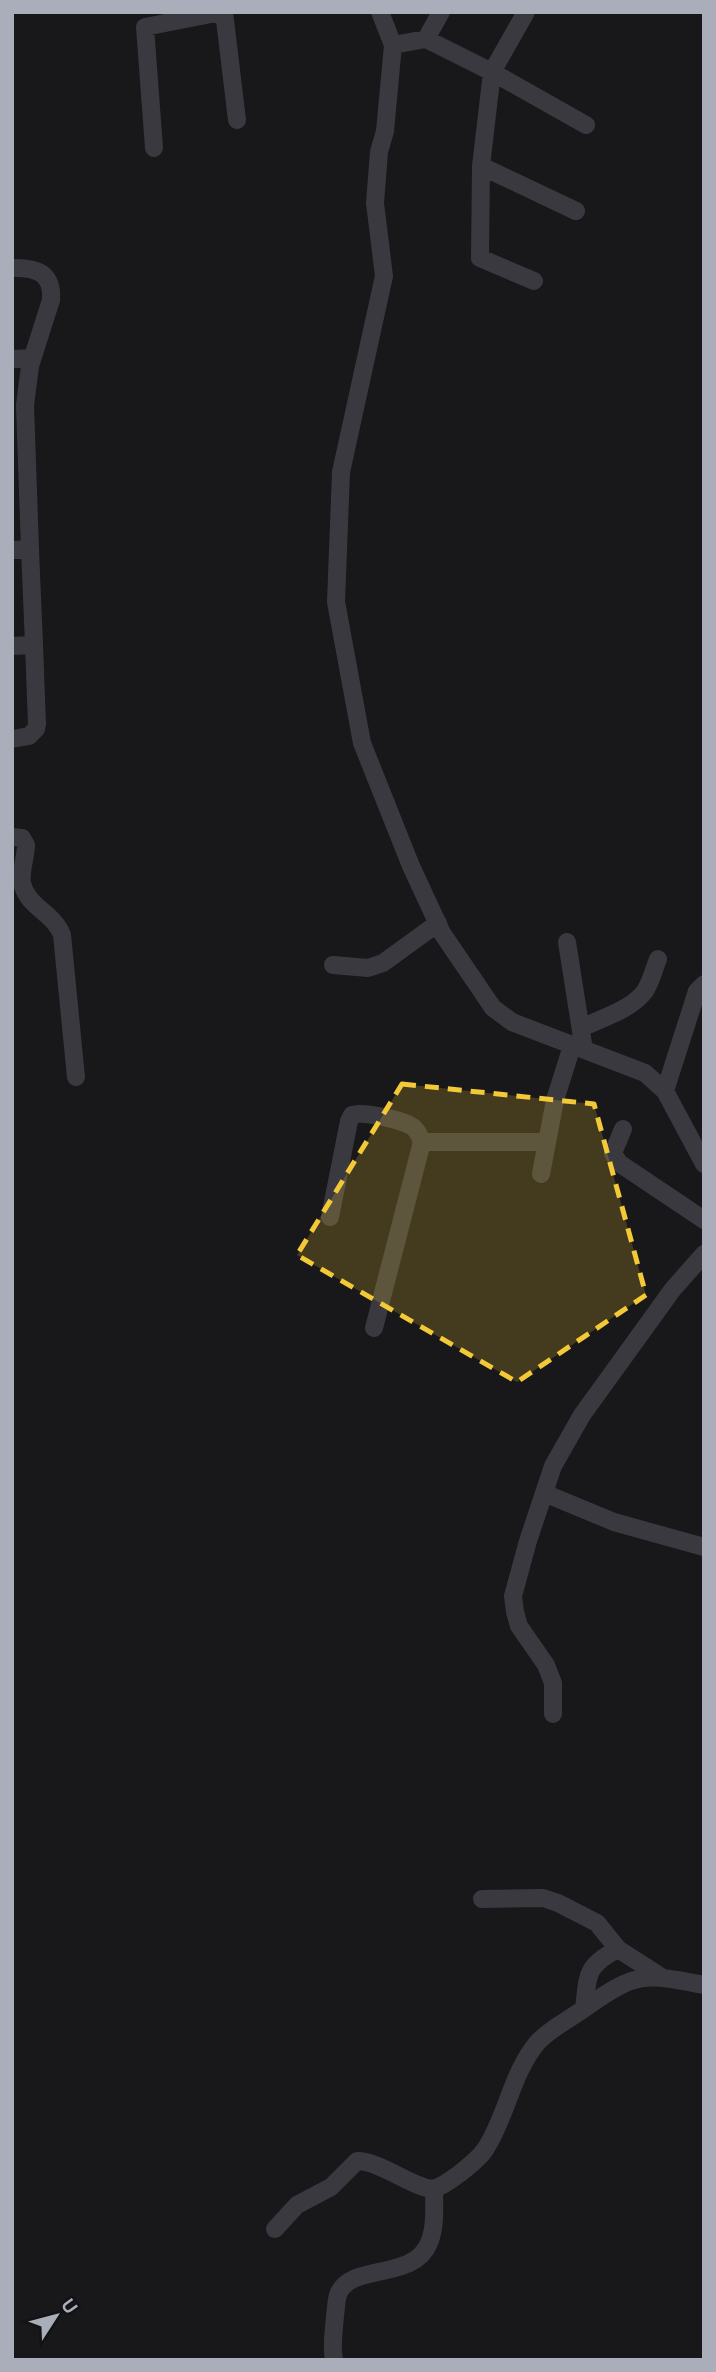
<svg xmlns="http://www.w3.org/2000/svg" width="716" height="2372" font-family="'DM Sans',sans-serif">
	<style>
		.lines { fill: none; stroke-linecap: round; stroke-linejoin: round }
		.minor { stroke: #39393f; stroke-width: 18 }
		.marked { fill: #f3c937; fill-opacity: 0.2; stroke: #f3c937; stroke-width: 5; stroke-dasharray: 14 9; stroke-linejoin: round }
	</style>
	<rect width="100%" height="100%" fill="#18181a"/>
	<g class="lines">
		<path class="minor" d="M 224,12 L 237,120
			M 380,12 L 393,45 L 385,131 L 379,152 L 375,203 L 384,276 L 341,472 L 336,602 L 362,743 L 411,866 L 442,933 L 493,1008 L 512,1022 L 645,1073 L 665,1091 L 704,1164
			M 526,12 L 492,72 L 481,166 L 480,258 L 534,281
			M 426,39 L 441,12
			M 393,45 L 426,39 L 492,72 L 586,125
			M 154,148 L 145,27 L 221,12
			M 481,166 L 576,211
			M 12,268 C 35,267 53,272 51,300 L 30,366 L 25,405 L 30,549 L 12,550
			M 12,359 L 32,358
			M 30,549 L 34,645
			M 12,646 L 34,645 L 37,724 L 36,729 L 29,736 L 12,739
			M 12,837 L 22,838 L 26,845 C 26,857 20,871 22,883 C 27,907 54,913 62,935 L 76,1077
			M 567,942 L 584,1050
			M 333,965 L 368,968 L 383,963 L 438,923
			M 581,1028 C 602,1018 631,1010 645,991 C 651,982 654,969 658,959
			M 665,1091 L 697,991 L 704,984
			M 623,1129 L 613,1153 L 619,1163 L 704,1220
			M 541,1174 L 555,1100 L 572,1046
			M 330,1217 L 349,1121 L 352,1115 C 363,1111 403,1120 413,1127 C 418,1131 420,1136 422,1142
			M 374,1328 L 422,1142 L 546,1142
			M 544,1493 L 614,1522 L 704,1547
			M 553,1714 L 553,1683 L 546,1665 L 519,1626 L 515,1612 L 513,1596 L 528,1541 L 553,1466 L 582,1415 L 673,1289 L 704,1254
			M 482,1899 L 543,1898 L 558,1903 L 597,1923 L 618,1949 L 660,1976
			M 584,2009 C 588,1975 585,1966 618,1949
			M 275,2229 L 297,2205 L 331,2187 L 357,2161 C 382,2161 420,2193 436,2188 C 445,2185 452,2179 459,2174 C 468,2167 480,2158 486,2148 C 507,2115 512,2073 537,2043 C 549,2029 570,2019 585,2008 C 636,1972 643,1973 704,1985
			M 334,2360 C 331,2345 334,2331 335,2316 C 336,2310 336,2301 338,2295 C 349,2262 413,2282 429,2243 C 436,2226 434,2206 434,2189"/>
	</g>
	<path class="marked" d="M 402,1084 L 594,1104 L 646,1295 L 517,1382 L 297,1255 Z"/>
	<rect width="716" height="2372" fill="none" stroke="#aaadba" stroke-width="28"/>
	<g transform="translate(56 2316) rotate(54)" stroke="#131315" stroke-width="5" paint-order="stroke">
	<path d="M0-5L12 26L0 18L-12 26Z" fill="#aaadba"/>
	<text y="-10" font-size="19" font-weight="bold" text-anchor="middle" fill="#aaadba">U</text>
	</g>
</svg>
